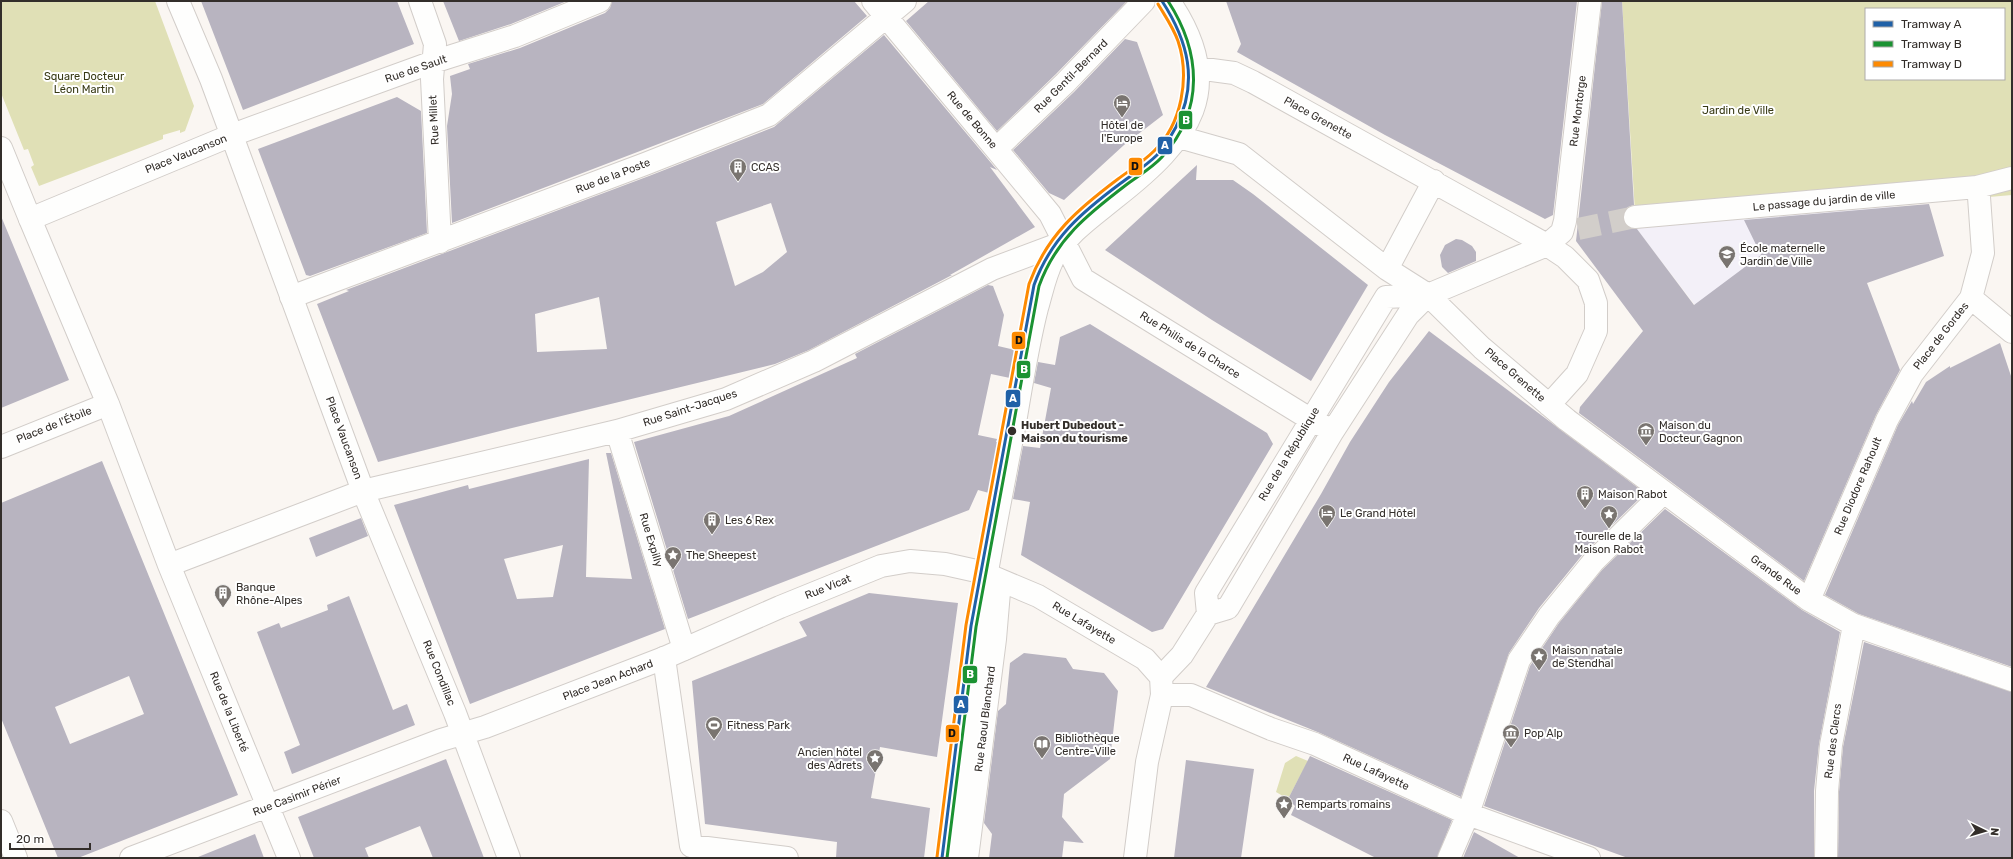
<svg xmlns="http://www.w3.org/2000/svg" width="2013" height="859" font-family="Rubik,sans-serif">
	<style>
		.education { fill: #f3f0f8 }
		.green { fill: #e0e0b6; fill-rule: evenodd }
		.building { fill: #b8b4c0; fill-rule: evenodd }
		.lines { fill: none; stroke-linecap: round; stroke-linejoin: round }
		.pedestrian-tunnel { stroke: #d2ceca; stroke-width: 22; stroke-dasharray: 22 11; stroke-linecap: butt }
		.pedestrian-casing { stroke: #d2cdc9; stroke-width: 24 }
		.minor-casing { stroke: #d2cdc9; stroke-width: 24 }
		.pedestrian { stroke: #fefefd; stroke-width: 22 }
		.minor { stroke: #fefefd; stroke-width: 22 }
		.tram-1-casing { stroke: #fff; stroke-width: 6 }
		.tram-2-casing { stroke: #fff; stroke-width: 6 }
		.tram-3-casing { stroke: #fff; stroke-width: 6 }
		.tram-1 { stroke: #2061a7; stroke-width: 3 }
		.tram-2 { stroke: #1b9232; stroke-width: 3 }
		.tram-3 { stroke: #fd8a02; stroke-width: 3 }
		.stop-dot { fill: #332e2a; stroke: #fff; stroke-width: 1.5 }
		.labels { text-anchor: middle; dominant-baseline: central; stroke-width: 4; stroke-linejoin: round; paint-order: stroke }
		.street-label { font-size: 11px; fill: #332e2a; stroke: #fff }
		.park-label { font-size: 11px; fill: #373914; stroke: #fff }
		.poi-label { font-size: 11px; fill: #332e2a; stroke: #fff; text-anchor: start }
		.stop-label { font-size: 11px; font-weight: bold; fill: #332e2a; stroke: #fff; text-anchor: start }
		.line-badge { stroke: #fff; stroke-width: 1.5 }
		.badge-label { font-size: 11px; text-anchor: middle; font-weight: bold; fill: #fff }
		.pale-badge-label { font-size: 11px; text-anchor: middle; font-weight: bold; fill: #111 }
	</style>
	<rect width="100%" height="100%" fill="#faf6f2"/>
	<path class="education" d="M 1893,205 L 1897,218 L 1708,322 L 1636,228 Z"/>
	<path class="green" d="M 1,1 L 155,1 L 194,106 L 185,131 L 180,133 L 180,130 L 163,135 L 163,139 L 39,186 L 31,167 L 34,165 L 28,149 L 24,150 L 1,93 Z
		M 1622,1 L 2012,1 L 2012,195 L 1636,228 ZM 1866,9 L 2004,9 L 2004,79 L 1866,79 Z
		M 1296,756 L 1308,761 L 1288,799 L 1276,792 L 1285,763 Z"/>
	<path class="building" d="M 201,1 L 397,1 L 414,44 L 243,110 Z
		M 443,1 L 567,1 L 511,24 L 459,41 Z
		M 612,1 L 854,1 L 867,16 L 763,104 L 452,223 L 447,126 L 452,94 L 450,76 L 470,69 L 468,64 L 520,48 L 605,13 L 610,8 Z
		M 929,1 L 1127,1 L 1056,74 L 997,131 L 906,21 Z
		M 1226,1 L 1577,1 L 1553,215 L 1545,219 L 1385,135 L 1237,52 L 1241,44 Z
		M 1602,1 L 1622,1 L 1634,205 L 1628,207 L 1624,211 L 1623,218 L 1625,224 L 1629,228 L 1637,229 L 1694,305 L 1761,255 L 1744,220 L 1929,204 L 1944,256 L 1867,283 L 1900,370 L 1876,415 L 1804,581 L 1579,413 L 1580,407 L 1643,331 L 1576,241 Z
		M 884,35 L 997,170 L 990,167 L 1035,227 L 950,275 L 952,275 L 809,350 L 775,364 L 512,428 L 378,462 L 317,304 L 349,291 L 346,290 L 649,176 L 774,127 ZM 771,203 L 787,252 L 763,272 L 735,286 L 716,222 ZM 599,297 L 607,349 L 537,352 L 535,314 Z
		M 1125,39 L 1137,42 L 1163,115 L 1124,145 L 1064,200 L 1049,193 L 1013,150 L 1074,92 Z
		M 397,97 L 421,111 L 427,233 L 310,276 L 306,275 L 258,149 Z
		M 1197,165 L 1196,180 L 1233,180 L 1253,194 L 1368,285 L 1311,381 L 1212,320 L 1105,250 Z
		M 1,216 L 69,380 L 1,408 Z
		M 1456,239 L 1462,240 L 1472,246 L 1476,252 L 1476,261 L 1448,273 L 1442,267 L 1440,255 L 1445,245 Z
		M 988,285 L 993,286 L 1004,315 L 998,346 L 1015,350 L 1010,378 L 991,374 L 978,435 L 997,439 L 996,442 L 999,442 L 989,493 L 978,490 L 969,510 L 688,619 L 634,442 L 729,416 L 857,358 L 855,354 Z
		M 1090,324 L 1267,433 L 1273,444 L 1163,629 L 1152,632 L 1021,555 L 1030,502 L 1013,499 L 1023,446 L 1040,448 L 1051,388 L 1034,383 L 1038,362 L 1055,365 L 1060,337 Z
		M 1429,331 L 1645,493 L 1583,554 L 1539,608 L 1509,653 L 1461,797 L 1320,733 L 1206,687 L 1321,494 L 1350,442 L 1389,382 Z
		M 2000,343 L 2012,379 L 2012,667 L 1859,614 L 1825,595 L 1898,425 L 1912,401 L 1913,404 L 1926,382 L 1950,366 L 1950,368 Z
		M 606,453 L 611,453 L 665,629 L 470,704 L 394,505 L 468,485 L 469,489 L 589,459 L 586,577 L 632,579 ZM 563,545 L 553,597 L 517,599 L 504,559 Z
		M 102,461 L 238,795 L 78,858 L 58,858 L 1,718 L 1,503 ZM 129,676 L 144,714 L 70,744 L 55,707 Z
		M 1665,509 L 1802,610 L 1840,632 L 1819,744 L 1814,791 L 1814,858 L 1628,858 L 1484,806 L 1530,666 L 1559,623 L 1602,570 Z
		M 361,518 L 368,536 L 316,557 L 309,538 Z
		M 869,593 L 958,603 L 937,757 L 880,747 L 871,798 L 930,808 L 924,858 L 836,858 L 837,842 L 705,824 L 692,681 L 807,636 L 799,622 Z
		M 349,596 L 393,710 L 407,704 L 415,725 L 292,774 L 284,752 L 300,745 L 257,632 L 279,623 L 281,628 L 328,610 L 327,605 Z
		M 1864,642 L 2012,692 L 2012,858 L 1838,858 L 1839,792 L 1843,747 Z
		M 1024,653 L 1066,658 L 1073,669 L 1104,673 L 1118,691 L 1110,759 L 1064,794 L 1062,817 L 1084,843 L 1064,841 L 1062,858 L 989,858 L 992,834 L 984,823 L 998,711 L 1006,704 L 1010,663 Z
		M 1310,756 L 1452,820 L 1437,858 L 1376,858 L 1291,815 L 1295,806 L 1288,799 Z
		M 446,759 L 484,858 L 433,858 L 420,826 L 365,848 L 369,858 L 314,858 L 298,817 Z
		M 1186,760 L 1254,769 L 1241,858 L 1174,858 Z
		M 1474,832 L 1520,858 L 1463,858 Z
		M 255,834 L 264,858 L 198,858 L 198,857 Z"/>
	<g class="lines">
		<path class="pedestrian-tunnel" d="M 1578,229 L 1635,217"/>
		<g class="pedestrian-casing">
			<path id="pedestrian" d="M 420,1 L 435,44 L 432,79 L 440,242
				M 873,1 L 1050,214 L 1083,279 L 1310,419 L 1333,431
				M 1197,68 L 1234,73 L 1253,82 L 1547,245 L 1565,257 L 1588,280 L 1596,303 L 1596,331 L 1577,374 L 1549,405
				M 232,135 L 433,62 L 515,36 L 600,1
				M 1179,137 L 1239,154 L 1387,269 L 1428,295 L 1482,348 L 1567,420 L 1809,600 L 1854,625 L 2012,680
				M 1,148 L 30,219
				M 996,149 L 1065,83 L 1144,1
				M 1635,217 L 1977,187 L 2012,178
				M 1387,269 L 1434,181
				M 291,297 L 645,164 L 769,115 L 905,1
				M 1971,298 L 2012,332
				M 617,431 L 684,649
				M 363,491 L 617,431 L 726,399 L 814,361 L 992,269 L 1064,242
				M 1809,600 L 1887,420 L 1912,374 L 1971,298 L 1983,253 L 1979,197
				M 1208,614 L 1206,593 L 1386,297 L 1428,295 L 1547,245 L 1562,232 L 1565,221 L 1590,1
				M 664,658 L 691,846 L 787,858
				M 1161,677 L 1182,655 L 1208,614 L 1228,608 L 1333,431 L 1408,315 L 1428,295
				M 1162,695 L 1191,695 L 1271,729 L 1315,744 L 1468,814 L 1589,858
				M 948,858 C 954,805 961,753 968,700 C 971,672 974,644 979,616 C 990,553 1002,490 1014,428 C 1021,388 1027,347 1037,308 C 1042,291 1045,275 1053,259 C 1067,233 1093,216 1116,197 C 1189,140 1229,89 1169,1
				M 1449,858 L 1468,814 L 1519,660 L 1549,616 L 1593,562 L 1663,493
				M 1826,858 L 1827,791 L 1831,745 L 1854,625"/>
		</g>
		<g class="minor-casing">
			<path id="minor" d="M 178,1 L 211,79 L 363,491 L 455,713 L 509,858
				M 232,135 L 30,219 L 108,404 L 169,565 L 289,858
				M 1,447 L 108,404
				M 169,565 L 363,491
				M 1,821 L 16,858
				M 131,858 L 441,740 L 485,727 L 664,658 L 780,607 L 881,566 L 910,561 L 945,564 L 981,572 L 1038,596 L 1145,659 L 1161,677 L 1162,695 L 1147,762 L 1135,858
				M 967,858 L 995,639 L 1000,580"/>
		</g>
		<use href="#pedestrian" class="pedestrian"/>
		<use href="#minor" class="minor"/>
		<g class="tram-1-casing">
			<path id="tram-1" d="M 942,858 L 971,626 L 1034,285 C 1051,238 1082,212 1121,183 C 1133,174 1147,165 1157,155 C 1165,147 1171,136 1176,127 C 1199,82 1188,41 1162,1"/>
		</g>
		<g class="tram-2-casing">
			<path id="tram-2" d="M 947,858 L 976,627 L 1039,286 C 1056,239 1088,214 1126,185 C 1138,176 1152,168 1162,157 C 1205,110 1201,52 1168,1"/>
		</g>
		<g class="tram-3-casing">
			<path id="tram-3" d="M 937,857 L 966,625 L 1029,284 C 1047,235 1078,209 1118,179 C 1130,170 1143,162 1154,151 C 1182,124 1190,77 1178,41 C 1173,27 1165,16 1158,4"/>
		</g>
		<use href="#tram-1" class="tram-1"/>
		<use href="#tram-2" class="tram-2"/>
		<use href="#tram-3" class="tram-3"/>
	</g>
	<defs>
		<g id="hotel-pin" transform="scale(0.9)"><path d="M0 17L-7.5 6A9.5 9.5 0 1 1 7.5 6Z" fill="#797470" stroke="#fff"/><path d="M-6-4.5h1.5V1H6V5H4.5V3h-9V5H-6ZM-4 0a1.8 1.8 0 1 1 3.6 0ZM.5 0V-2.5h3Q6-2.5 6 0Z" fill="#fff"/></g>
		<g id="building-pin" transform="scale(0.9)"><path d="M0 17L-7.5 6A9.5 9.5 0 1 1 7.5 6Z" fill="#797470" stroke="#fff"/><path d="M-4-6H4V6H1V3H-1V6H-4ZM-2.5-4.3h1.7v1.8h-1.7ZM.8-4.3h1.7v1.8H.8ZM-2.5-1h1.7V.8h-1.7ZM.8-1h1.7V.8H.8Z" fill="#fff"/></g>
		<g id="school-pin" transform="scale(0.9)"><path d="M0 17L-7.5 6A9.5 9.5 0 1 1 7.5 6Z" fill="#797470" stroke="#fff"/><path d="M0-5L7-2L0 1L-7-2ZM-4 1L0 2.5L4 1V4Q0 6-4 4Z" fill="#fff"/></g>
		<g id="museum-pin" transform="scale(0.9)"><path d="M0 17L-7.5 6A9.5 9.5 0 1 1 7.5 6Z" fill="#797470" stroke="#fff"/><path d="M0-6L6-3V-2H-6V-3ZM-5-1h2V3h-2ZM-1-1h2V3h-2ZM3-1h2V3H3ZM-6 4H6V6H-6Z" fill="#fff"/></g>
		<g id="sight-pin" transform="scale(0.9)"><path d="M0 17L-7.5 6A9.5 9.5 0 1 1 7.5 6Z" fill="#797470" stroke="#fff"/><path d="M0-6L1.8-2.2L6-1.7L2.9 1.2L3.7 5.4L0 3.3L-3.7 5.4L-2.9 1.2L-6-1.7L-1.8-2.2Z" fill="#fff"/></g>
		<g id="stadium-pin" transform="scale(0.9)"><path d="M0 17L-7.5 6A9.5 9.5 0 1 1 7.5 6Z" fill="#797470" stroke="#fff"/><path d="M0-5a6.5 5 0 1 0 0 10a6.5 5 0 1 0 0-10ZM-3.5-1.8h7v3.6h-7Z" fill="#fff"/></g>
		<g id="library-pin" transform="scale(0.9)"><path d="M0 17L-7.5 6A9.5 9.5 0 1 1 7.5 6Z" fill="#797470" stroke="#fff"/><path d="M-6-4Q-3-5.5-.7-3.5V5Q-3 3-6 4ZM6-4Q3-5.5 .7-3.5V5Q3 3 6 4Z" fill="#fff"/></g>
	</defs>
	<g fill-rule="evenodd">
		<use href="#hotel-pin" x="1122" y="103"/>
		<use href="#building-pin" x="738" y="167"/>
		<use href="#school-pin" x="1727" y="254"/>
		<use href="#museum-pin" x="1646" y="431"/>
		<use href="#building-pin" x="1585" y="494"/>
		<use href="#hotel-pin" x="1327" y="513"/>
		<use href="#sight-pin" x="1609" y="514"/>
		<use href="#building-pin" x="712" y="520"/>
		<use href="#sight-pin" x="673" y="555"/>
		<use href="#building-pin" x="223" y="593"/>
		<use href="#sight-pin" x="1539" y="656"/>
		<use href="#stadium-pin" x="714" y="725"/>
		<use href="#museum-pin" x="1511" y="733"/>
		<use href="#library-pin" x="1042" y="744"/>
		<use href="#sight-pin" x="875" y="758"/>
		<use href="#sight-pin" x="1284" y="804"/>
	</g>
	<circle class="stop-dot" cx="1012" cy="431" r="5"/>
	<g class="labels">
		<g class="street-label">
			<text transform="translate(416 69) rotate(-19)">Rue de Sault</text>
			<text transform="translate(1071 76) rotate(-45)">Rue Gentil-Bernard</text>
			<text transform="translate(1578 111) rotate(-83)">Rue Montorge</text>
			<text transform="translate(1318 118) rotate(29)">Place Grenette</text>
			<text transform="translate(434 120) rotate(-93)">Rue Millet</text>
			<text transform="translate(972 120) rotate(50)">Rue de Bonne</text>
			<text transform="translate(186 154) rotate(-22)">Place Vaucanson</text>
			<text transform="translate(613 176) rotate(-21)">Rue de la Poste</text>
			<text transform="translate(1824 201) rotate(-5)">Le passage du jardin de ville</text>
			<text transform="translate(1941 336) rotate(-52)">Place de Gordes</text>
			<text transform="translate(1190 345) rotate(32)">Rue Philis de la Charce</text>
			<text transform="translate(1515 375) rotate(41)">Place Grenette</text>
			<text transform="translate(690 408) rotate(-18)">Rue Saint-Jacques</text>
			<text transform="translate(54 425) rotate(-22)">Place de l'Étoile</text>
			<text transform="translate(344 438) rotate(70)">Place Vaucanson</text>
			<text transform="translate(1289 454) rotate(-59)">Rue de la République</text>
			<text transform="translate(1858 486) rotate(-67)">Rue Diodore Rahoult</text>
			<text transform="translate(651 540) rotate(73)">Rue Expilly</text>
			<text transform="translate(1776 575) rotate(36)">Grande Rue</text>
			<text transform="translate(828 587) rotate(-22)">Rue Vicat</text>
			<text transform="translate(1084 623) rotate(31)">Rue Lafayette</text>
			<text transform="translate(439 673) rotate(68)">Rue Condillac</text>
			<text transform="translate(608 680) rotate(-21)">Place Jean Achard</text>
			<text transform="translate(229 712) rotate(68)">Rue de la Liberté</text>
			<text transform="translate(985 719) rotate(-83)">Rue Raoul Blanchard</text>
			<text transform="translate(1833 741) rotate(-83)">Rue des Clercs</text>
			<text transform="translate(1376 772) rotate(25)">Rue Lafayette</text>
			<text transform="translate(297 796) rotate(-21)">Rue Casimir Périer</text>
		</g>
		<g class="park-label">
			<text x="84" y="76">Square Docteur<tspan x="84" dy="13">Léon Martin</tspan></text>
			<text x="1738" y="110">Jardin de Ville</text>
		</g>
		<g class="poi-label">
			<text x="1122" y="125" text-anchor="middle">Hôtel de<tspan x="1122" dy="13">l'Europe</tspan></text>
			<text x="751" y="167">CCAS</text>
			<text x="1740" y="248">École maternelle<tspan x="1740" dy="13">Jardin de Ville</tspan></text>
			<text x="1659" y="425">Maison du<tspan x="1659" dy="13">Docteur Gagnon</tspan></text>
			<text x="1598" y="494">Maison Rabot</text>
			<text x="1340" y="513">Le Grand Hôtel</text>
			<text x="725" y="520">Les 6 Rex</text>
			<text x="1609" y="536" text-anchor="middle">Tourelle de la<tspan x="1609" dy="13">Maison Rabot</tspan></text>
			<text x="686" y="555">The Sheepest</text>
			<text x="236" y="587">Banque<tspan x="236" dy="13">Rhône-Alpes</tspan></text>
			<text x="1552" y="650">Maison natale<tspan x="1552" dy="13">de Stendhal</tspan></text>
			<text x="727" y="725">Fitness Park</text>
			<text x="1524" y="733">Pop Alp</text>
			<text x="1055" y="738">Bibliothèque<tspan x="1055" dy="13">Centre-Ville</tspan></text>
			<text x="862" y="752" text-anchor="end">Ancien hôtel<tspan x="862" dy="13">des Adrets</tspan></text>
			<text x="1297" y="804">Remparts romains</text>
		</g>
		<g class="stop-label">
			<text x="1021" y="425">Hubert Dubedout -<tspan x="1021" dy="13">Maison du tourisme</tspan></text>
		</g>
	</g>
	<g class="line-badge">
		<rect x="1178" y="110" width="15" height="20" rx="4" fill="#1b9232"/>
		<rect x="1157" y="136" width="16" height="19" rx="4" fill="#2061a7"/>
		<rect x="1128" y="157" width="15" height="19" rx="4" fill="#fd8a02"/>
		<rect x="1011" y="331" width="15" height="19" rx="4" fill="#fd8a02"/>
		<rect x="1016" y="360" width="15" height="19" rx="4" fill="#1b9232"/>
		<rect x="1005" y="389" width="16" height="19" rx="4" fill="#2061a7"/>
		<rect x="962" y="665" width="16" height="19" rx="4" fill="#1b9232"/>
		<rect x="953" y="695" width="16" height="19" rx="4" fill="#2061a7"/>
		<rect x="945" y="724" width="15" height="19" rx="4" fill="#fd8a02"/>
	</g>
	<g class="badge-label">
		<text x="1186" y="124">B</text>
		<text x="1165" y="149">A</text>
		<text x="1024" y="373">B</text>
		<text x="1013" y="402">A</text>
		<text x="970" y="678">B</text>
		<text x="961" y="708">A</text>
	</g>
	<g class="pale-badge-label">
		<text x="1135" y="170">D</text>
		<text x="1019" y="344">D</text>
		<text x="952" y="737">D</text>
	</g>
	<rect width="2013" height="859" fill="none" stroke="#332e2a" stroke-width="4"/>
	<rect x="1865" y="8" width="140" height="72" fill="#ffffff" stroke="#adabaa"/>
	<rect x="1873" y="21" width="20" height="6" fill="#2061a7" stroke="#adabaa"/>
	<text x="1901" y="28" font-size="12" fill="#332e2a">Tramway A</text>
	<rect x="1873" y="41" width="20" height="6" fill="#1b9232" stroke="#adabaa"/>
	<text x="1901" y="48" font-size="12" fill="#332e2a">Tramway B</text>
	<rect x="1873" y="61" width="20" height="6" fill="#fd8a02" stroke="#adabaa"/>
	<text x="1901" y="68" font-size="12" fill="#332e2a">Tramway D</text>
	<g transform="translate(1985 831) rotate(95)" stroke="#ffffff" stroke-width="3" paint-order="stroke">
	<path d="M0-3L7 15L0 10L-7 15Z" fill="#332e2a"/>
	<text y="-6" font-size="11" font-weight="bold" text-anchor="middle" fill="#332e2a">N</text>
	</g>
	<path d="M10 843v6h80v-6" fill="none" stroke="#332e2a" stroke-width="2"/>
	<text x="16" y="843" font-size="12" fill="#332e2a" stroke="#ffffff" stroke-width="3" paint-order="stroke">20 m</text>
</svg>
